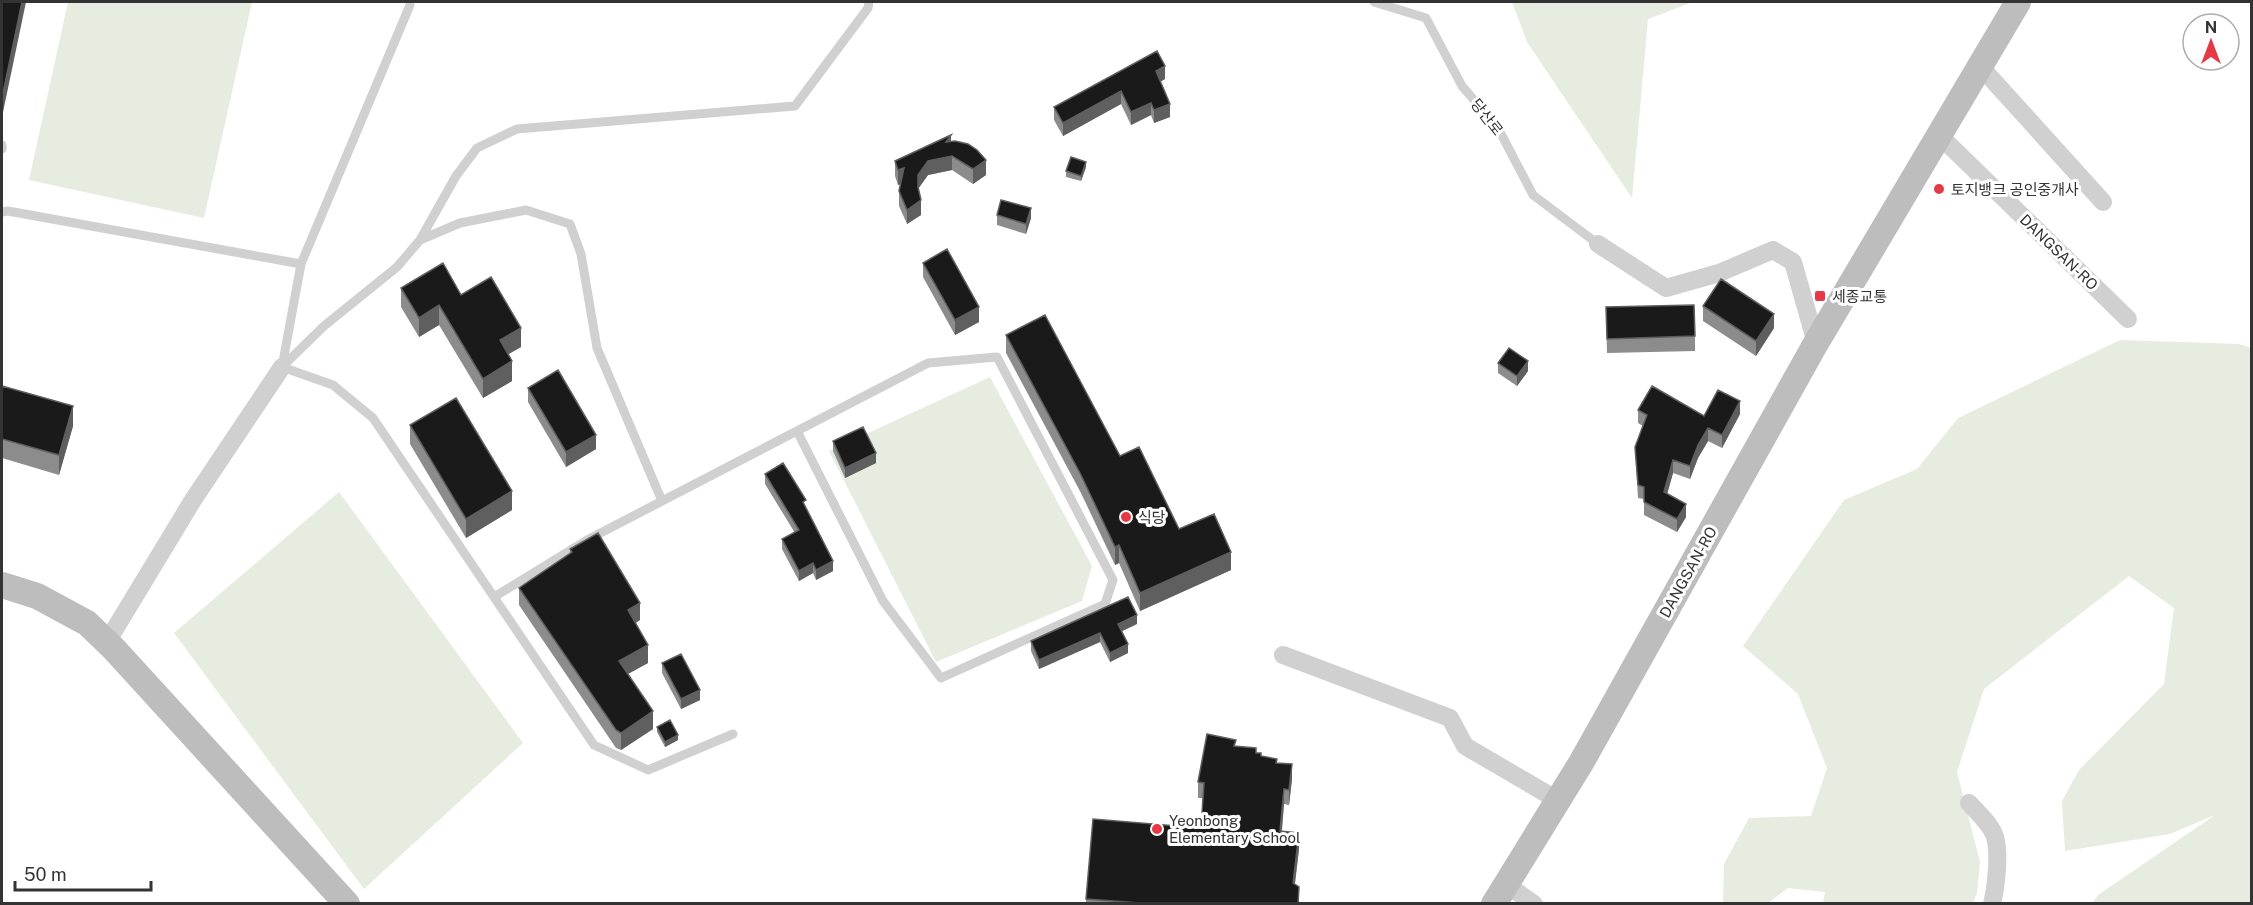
<svg xmlns="http://www.w3.org/2000/svg" width="2253" height="905" font-family="'Public Sans','Noto Sans KR',sans-serif">
	<style>
		.green { fill: #e6ecdf }
		.lines { fill: none; stroke-linecap: round; stroke-linejoin: round }
		.lane { stroke: #d0d0d0; stroke-width: 9 }
		.street { stroke: #d0d0d0; stroke-width: 18 }
		.secondary { stroke: #bdbdbd; stroke-width: 26 }
		.wall { fill: #8c8c8c }
		.shaded-wall { fill: #5f5f5f }
		.building { fill: #1a1a1a; stroke: #5f5f5f; stroke-width: 1.5 }
		.poi-dot { fill: #e63946; stroke: #fff; stroke-width: 2 }
		.labels { text-anchor: middle; dominant-baseline: central; stroke-width: 6; stroke-linejoin: round; paint-order: stroke }
		.street-label { font-size: 15px; fill: #333; stroke: #fff }
		.poi-label { font-size: 15px; fill: #333; stroke: #fff; text-anchor: start }
	</style>
	<rect width="100%" height="100%" fill="#fff"/>
	<path class="green" d="M 68,2 L 252,2 L 204,218 L 29,180 Z
		M 1512,2 L 1693,2 L 1648,19 L 1632,198 L 1527,42 Z
		M 2120,340 L 2239,344 L 2251,348 L 2251,903 L 2092,903 L 2098,895 L 2215,815 L 2170,834 L 2065,851 L 2062,801 L 2079,770 L 2164,684 L 2174,608 L 2129,576 L 1984,689 L 1957,772 L 1980,862 L 1977,893 L 1973,903 L 1823,903 L 1825,892 L 1788,888 L 1768,903 L 1723,904 L 1724,864 L 1749,818 L 1811,816 L 1827,768 L 1798,694 L 1743,646 L 1844,500 L 1917,469 L 1958,418 Z
		M 990,377 L 1092,566 L 1082,601 L 936,662 L 829,451 Z
		M 339,492 L 523,743 L 364,889 L 174,633 Z"/>
	<g class="lines">
		<path class="lane" d="M 1374,2 L 1426,18 L 1462,86 L 1498,128 L 1533,195 L 1598,244
			M 2,145 L 2,149
			M 2,212 L 8,211 L 301,264
			M 420,240 L 460,223 L 526,210 L 570,224 L 581,254 L 597,348 L 662,501
			M 282,367 L 324,326 L 397,267 L 420,240 L 456,176 L 477,148 L 517,129 L 795,106 L 868,8 L 869,2
			M 282,367 L 333,385 L 373,418 L 594,745 L 648,770 L 733,734
			M 282,367 L 301,264 L 410,5
			M 494,597 L 587,540 L 928,363 L 997,357 L 1113,580 L 1105,604 L 941,678 L 883,601 L 797,431"/>
		<path class="street" d="M 1980,66 L 2103,202
			M 1940,136 L 2128,319
			M 1598,244 L 1666,288 L 1719,273 L 1773,250 L 1793,262 L 1816,343
			M 107,642 L 193,500 L 282,367
			M 1283,655 L 1450,718 L 1465,746 L 1559,801
			M 1969,803 C 1978,813 1991,824 1995,837 C 2000,853 1996,887 1992,904
			M 1507,885 L 1534,904"/>
		<path class="secondary" d="M 2,585 L 37,596 L 87,623 L 114,649 L 347,904
			M 1494,904 L 1581,763 L 1816,343 L 2018,2"/>
	</g>
	<path class="wall" d="M 1165,79 L 1160,82 L 1170,117 L 1154,123 L 1151,115 L 1131,125 L 1121,104 L 1063,136 L 1054,120 L 1054,107 Z
		M 951,142 L 986,175 L 973,184 L 952,170 L 928,175 L 918,189 L 921,215 L 907,224 L 899,206 L 899,191 L 901,184 L 898,185 L 895,176 L 895,161 Z
		M 1086,167 L 1081,181 L 1066,177 L 1066,171 Z
		M 997,215 L 1031,218 L 1026,234 L 997,225 Z
		M 923,263 L 979,322 L 955,335 L 923,277 Z
		M 401,288 L 461,295 L 521,347 L 508,354 L 512,381 L 483,398 L 439,325 L 419,337 L 401,307 Z
		M 1703,306 L 1774,328 L 1756,356 L 1703,321 Z
		M 1606,307 L 1695,336 L 1695,351 L 1607,353 Z
		M 1006,335 L 1120,456 L 1179,529 L 1231,570 L 1140,611 L 1119,563 L 1115,565 L 1081,493 L 1006,353 Z
		M 1498,363 L 1528,371 L 1517,386 L 1498,373 Z
		M 2,386 L 73,426 L 59,475 L 2,458 Z
		M 528,388 L 596,449 L 566,467 L 528,402 Z
		M 1638,410 L 1704,416 L 1740,414 L 1722,448 L 1708,441 L 1698,458 L 1690,479 L 1673,473 L 1667,494 L 1686,517 L 1677,532 L 1644,515 L 1644,499 L 1638,498 L 1635,447 L 1643,426 L 1638,423 Z
		M 410,425 L 512,510 L 466,538 L 410,444 Z
		M 833,441 L 876,463 L 845,478 L 833,451 Z
		M 765,474 L 806,508 L 833,571 L 816,580 L 813,573 L 799,581 L 782,549 L 782,539 L 795,533 L 765,484 Z
		M 570,549 L 640,620 L 636,623 L 648,663 L 627,674 L 653,729 L 621,750 L 616,748 L 519,605 L 519,588 L 570,553 Z
		M 1137,624 L 1122,631 L 1128,653 L 1110,662 L 1100,642 L 1039,669 L 1031,651 L 1031,641 Z
		M 662,663 L 700,700 L 681,709 L 662,673 Z
		M 657,727 L 678,740 L 665,747 L 657,732 Z
		M 1236,746 L 1256,753 L 1261,756 L 1277,763 L 1292,779 L 1289,805 L 1284,804 L 1282,832 L 1299,849 L 1295,884 L 1299,887 L 1299,903 L 1086,903 L 1086,899 L 1201,828 L 1203,798 L 1198,798 L 1198,782 Z"/>
	<path class="shaded-wall" d="M 22,2 L 26,2 L 2,117 L 2,98 Z
		M 1165,66 L 1165,79 L 1156,84 L 1156,71 Z
		M 1121,91 L 1121,104 L 1063,136 L 1063,123 Z
		M 1151,103 L 1151,115 L 1131,125 L 1131,112 Z
		M 1170,104 L 1170,117 L 1154,123 L 1154,110 Z
		M 951,135 L 951,150 L 946,142 Z
		M 952,156 L 952,170 L 928,175 L 918,189 L 918,175 L 928,161 Z
		M 986,160 L 986,175 L 973,184 L 973,169 Z
		M 1086,162 L 1086,167 L 1081,181 L 1081,176 Z
		M 904,168 L 904,183 L 898,185 L 898,170 Z
		M 921,200 L 921,215 L 907,224 L 907,210 Z
		M 1031,208 L 1031,218 L 1026,234 L 1026,224 Z
		M 439,305 L 439,325 L 419,337 L 419,318 Z
		M 979,307 L 979,322 L 955,335 L 955,320 Z
		M 1774,314 L 1774,328 L 1756,356 L 1756,341 Z
		M 521,328 L 521,347 L 500,359 L 500,340 Z
		M 512,361 L 512,381 L 483,398 L 483,379 Z
		M 1528,361 L 1528,371 L 1517,386 L 1517,376 Z
		M 1740,401 L 1740,414 L 1722,448 L 1722,435 Z
		M 73,406 L 73,426 L 59,475 L 59,455 Z
		M 1708,428 L 1708,441 L 1698,458 L 1690,479 L 1690,466 L 1698,445 Z
		M 596,435 L 596,449 L 566,467 L 566,452 Z
		M 876,453 L 876,463 L 845,478 L 845,468 Z
		M 1673,460 L 1673,473 L 1664,505 L 1664,492 Z
		M 512,491 L 512,510 L 466,538 L 466,519 Z
		M 1686,504 L 1686,517 L 1677,532 L 1677,519 Z
		M 1119,545 L 1119,563 L 1115,565 L 1115,547 Z
		M 1231,552 L 1231,570 L 1140,611 L 1140,593 Z
		M 833,561 L 833,571 L 816,580 L 816,570 Z
		M 813,563 L 813,573 L 799,581 L 799,571 Z
		M 640,603 L 640,620 L 628,627 L 628,610 Z
		M 1137,615 L 1137,624 L 1118,633 L 1118,624 Z
		M 1100,633 L 1100,642 L 1039,669 L 1039,660 Z
		M 1128,644 L 1128,653 L 1110,662 L 1110,653 Z
		M 648,645 L 648,663 L 619,679 L 619,661 Z
		M 700,690 L 700,700 L 681,709 L 681,699 Z
		M 653,711 L 653,729 L 621,750 L 621,733 Z
		M 678,735 L 678,740 L 665,747 L 665,742 Z
		M 1292,764 L 1292,779 L 1289,805 L 1289,790 Z
		M 1284,789 L 1284,804 L 1280,847 L 1280,831 Z
		M 1299,833 L 1299,849 L 1293,898 L 1293,883 Z"/>
	<path class="building" d="M 2,2 L 22,2 L 2,98 Z
		M 1157,51 L 1165,66 L 1156,71 L 1170,104 L 1154,110 L 1151,103 L 1131,112 L 1121,91 L 1063,123 L 1054,107 Z
		M 951,135 L 946,142 L 955,141 L 968,144 L 977,150 L 986,160 L 973,169 L 952,156 L 928,161 L 918,175 L 918,187 L 921,200 L 907,210 L 899,191 L 904,168 L 898,170 L 895,161 Z
		M 1071,157 L 1086,162 L 1081,176 L 1066,171 Z
		M 1001,200 L 1031,208 L 1026,224 L 997,215 Z
		M 947,249 L 979,307 L 955,320 L 923,263 Z
		M 443,263 L 461,295 L 491,277 L 521,328 L 500,340 L 512,361 L 483,379 L 439,305 L 419,318 L 401,288 Z
		M 1721,279 L 1774,314 L 1756,341 L 1703,306 Z
		M 1694,305 L 1695,336 L 1607,339 L 1606,307 Z
		M 1045,315 L 1120,456 L 1139,447 L 1179,529 L 1214,514 L 1231,552 L 1140,593 L 1119,545 L 1115,547 L 1081,475 L 1006,335 Z
		M 1509,348 L 1528,361 L 1517,376 L 1498,363 Z
		M 558,370 L 596,435 L 566,452 L 528,388 Z
		M 2,386 L 73,406 L 59,455 L 2,439 Z
		M 1652,386 L 1704,416 L 1718,390 L 1740,401 L 1722,435 L 1708,428 L 1698,445 L 1690,466 L 1673,460 L 1664,492 L 1686,504 L 1677,519 L 1644,502 L 1644,487 L 1638,485 L 1635,447 L 1647,415 L 1638,410 Z
		M 456,398 L 512,491 L 466,519 L 410,425 Z
		M 863,427 L 876,453 L 845,468 L 833,441 Z
		M 783,463 L 806,500 L 803,502 L 833,561 L 816,570 L 813,563 L 799,571 L 782,539 L 799,530 L 765,474 Z
		M 598,533 L 640,603 L 628,610 L 648,645 L 619,661 L 653,711 L 621,733 L 616,730 L 519,588 L 572,552 L 570,549 Z
		M 1128,597 L 1137,615 L 1118,624 L 1128,644 L 1110,653 L 1100,633 L 1039,660 L 1031,641 Z
		M 681,654 L 700,690 L 681,699 L 662,663 Z
		M 670,720 L 678,735 L 665,742 L 657,727 Z
		M 1207,734 L 1236,740 L 1234,746 L 1256,748 L 1256,753 L 1261,753 L 1261,756 L 1277,759 L 1276,763 L 1292,764 L 1289,790 L 1284,789 L 1280,831 L 1299,833 L 1293,883 L 1299,887 L 1298,903 L 1140,903 L 1086,899 L 1093,819 L 1201,828 L 1204,783 L 1198,782 Z"/>
	<g class="poi-dot">
		<circle cx="1939" cy="189" r="6"/>
		<rect x="1814" y="290" width="12" height="12" rx="3"/>
		<circle cx="1126" cy="517" r="6"/>
		<circle cx="1157" cy="829" r="6"/>
	</g>
	<g class="labels">
		<g class="street-label">
			<text transform="translate(1487 117) rotate(52)">당산로</text>
			<text transform="translate(2059 252) rotate(44)">DANGSAN-RO</text>
			<text transform="translate(1688 572) rotate(-61)">DANGSAN-RO</text>
		</g>
		<g class="poi-label">
			<text x="1951" y="189">토지뱅크 공인중개사</text>
			<text x="1832" y="296">세종교통</text>
			<text x="1138" y="517">식당</text>
			<text x="1169" y="820">Yeonbong<tspan x="1169" dy="17">Elementary School</tspan></text>
		</g>
	</g>
	<rect width="2253" height="905" fill="none" stroke="#333333" stroke-width="6"/>
	<g transform="translate(2211 42)"><circle r="28" fill="#ffffff" stroke="#adadad" stroke-width="1.5"/>
	<path d="M0-4.5L10 22L0 15L-10 22Z" fill="#e63946"/>
	<text y="-9" font-size="16" font-weight="bold" text-anchor="middle" fill="#333333">N</text>
	</g>
	<path d="M15 881v9h136v-9" fill="none" stroke="#333333" stroke-width="3"/>
	<text x="24" y="881" font-size="18" fill="#333333" stroke="#ffffff" stroke-width="4.5" paint-order="stroke">50 m</text>
</svg>
